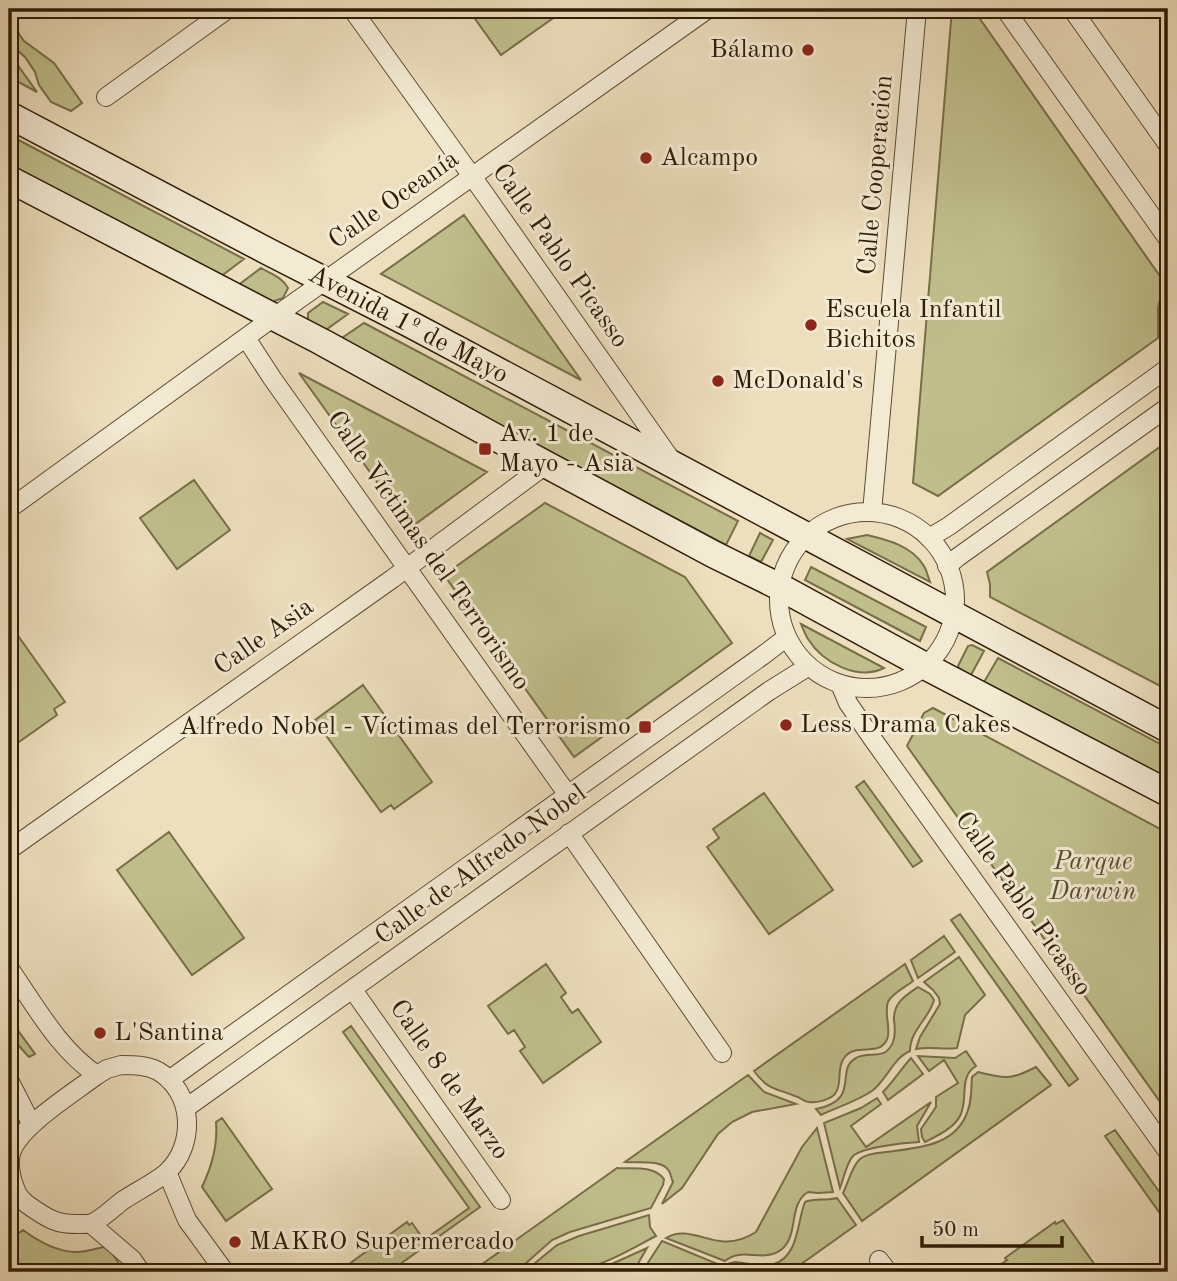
<svg xmlns="http://www.w3.org/2000/svg" width="1177" height="1281" font-family="'Old Standard TT',serif">
	<style>
		.green { fill: #c0bf8c; stroke: #786e48; stroke-width: 2 }
		.lines { fill: none; stroke-linecap: round; stroke-linejoin: round }
		.street-casing { stroke: #5e4c33; stroke-width: 20 }
		.secondary-casing { stroke: #2f1c05; stroke-width: 29 }
		.street { stroke: #f3ead4; stroke-width: 18 }
		.secondary { stroke: #f3ead4; stroke-width: 26 }
		.poi-dot { fill: #8f2418; stroke: #f3ead4; stroke-width: 2.5 }
		.labels { text-anchor: middle; dominant-baseline: central; stroke-width: 6; stroke-linejoin: round; paint-order: stroke }
		.poi-label { font-size: 26px; fill: #2f1c05; stroke: #f3ead4; text-anchor: start }
		.street-label { font-size: 26px; fill: #2f1c05; stroke: #f3ead4 }
		.park-label { font-size: 26px; font-style: italic; fill: #5a4d2e; stroke: #f3ead4 }
	</style>
	<rect width="100%" height="100%" fill="#eddebd"/>
	<filter id="stains"><feTurbulence type="fractalNoise" baseFrequency=".00286" numOctaves="4"/><feColorMatrix values="0 0 0 0 .2 0 0 0 0 .09 0 0 0 0 .02 0 0 0 .5 -.17"/></filter>
	<radialGradient id="worn" r=".72"><stop offset=".6" stop-color="#630" stop-opacity="0"/><stop offset="1" stop-color="#630" stop-opacity=".3"/></radialGradient>
	<path class="green" d="M 9,9 L 12,9 L 19,34 L 24,41 L 54,63 L 82,103 L 71,111 L 51,102 L 39,85 L 35,72 L 25,57 L 9,43 Z
		M 468,9 L 566,9 L 501,55 Z
		M 952,9 L 973,9 L 1164,282 L 1158,308 L 1158,338 L 938,496 L 913,483 Z
		M 9,53 L 37,92 L 9,77 Z
		M 9,135 L 244,259 L 220,277 L 9,165 Z
		M 464,215 L 581,380 L 381,274 Z
		M 261,268 C 271,274 282,277 288,288 L 283,298 L 272,302 L 237,286 Z
		M 323,302 L 348,314 L 323,332 L 308,322 L 308,313 Z
		M 364,323 L 738,521 L 726,545 L 339,340 Z
		M 299,373 L 487,472 L 410,528 Z
		M 1168,441 L 1168,690 L 990,597 L 990,584 L 987,572 Z
		M 194,480 L 230,530 L 177,569 L 140,518 Z
		M 545,503 L 685,577 L 732,643 L 574,757 L 444,575 Z
		M 760,533 L 773,540 L 761,562 L 749,556 Z
		M 867,535 C 888,540 912,546 924,566 C 927,571 928,577 930,582 L 847,539 Z
		M 811,567 L 926,627 L 920,641 L 805,580 Z
		M 9,623 L 65,702 L 54,709 L 57,715 L 9,749 Z
		M 801,624 L 884,668 C 858,681 823,663 808,639 C 805,634 803,629 801,624 Z
		M 972,645 L 984,651 L 971,675 L 959,668 L 958,666 L 968,646 Z
		M 998,658 L 1168,748 L 1168,779 L 984,682 Z
		M 363,685 L 432,782 L 394,809 L 391,805 L 381,812 L 315,720 Z
		M 933,708 L 1168,833 L 1168,1113 L 907,746 L 924,713 Z
		M 864,781 L 922,861 L 913,867 L 856,787 Z
		M 764,793 L 833,890 L 769,934 L 707,847 L 719,838 L 713,829 Z
		M 169,832 L 244,938 L 192,975 L 117,870 Z
		M 960,914 L 1078,1079 L 1069,1086 L 951,920 Z
		M 944,936 L 955,952 L 918,978 L 911,960 Z
		M 959,957 L 985,995 L 965,1015 L 957,1048 C 943,1050 930,1046 916,1049 L 920,1037 L 940,1004 L 939,998 L 933,990 L 924,982 Z
		M 546,964 L 566,993 L 561,997 L 572,1013 L 578,1009 L 601,1042 L 543,1083 L 520,1051 L 525,1047 L 514,1030 L 508,1034 L 488,1006 Z
		M 905,964 L 913,981 C 906,987 892,993 888,1002 C 883,1014 894,1034 884,1044 C 874,1055 855,1043 844,1058 C 836,1068 843,1084 835,1094 C 829,1100 817,1103 809,1102 C 804,1102 800,1097 795,1096 C 775,1088 768,1090 754,1071 Z
		M 918,987 L 930,994 L 934,1000 C 929,1019 910,1030 910,1051 C 893,1058 887,1080 872,1091 C 857,1101 838,1107 821,1115 L 816,1109 C 862,1100 834,1070 856,1058 C 869,1050 885,1062 893,1042 C 896,1034 895,1027 894,1020 C 893,1003 906,995 918,987 Z
		M 9,1018 L 35,1054 L 29,1057 L 9,1035 Z
		M 351,1026 L 480,1207 L 389,1272 L 338,1272 L 407,1222 L 409,1225 L 412,1223 L 424,1240 L 469,1208 L 343,1032 Z
		M 966,1051 L 976,1066 C 958,1077 969,1098 960,1116 C 954,1128 937,1136 925,1142 L 922,1137 L 921,1129 L 936,1107 L 936,1097 L 958,1083 L 944,1060 L 929,1071 L 918,1056 L 955,1058 Z
		M 911,1058 L 923,1074 L 888,1100 L 883,1092 C 893,1082 901,1069 911,1058 Z
		M 1036,1067 L 1051,1085 L 862,1221 L 843,1193 C 848,1183 852,1166 860,1159 C 867,1153 878,1153 886,1152 C 918,1148 957,1146 968,1110 C 972,1100 971,1088 972,1077 L 978,1072 C 1005,1079 1011,1080 1036,1067 Z
		M 748,1075 L 764,1092 L 796,1104 L 752,1112 L 732,1122 L 718,1134 L 682,1188 L 662,1204 L 673,1182 C 671,1178 671,1174 669,1171 C 662,1159 638,1163 625,1162 Z
		M 877,1098 L 881,1104 L 851,1126 L 866,1147 L 931,1102 L 917,1126 L 919,1142 C 904,1143 863,1147 853,1156 C 846,1164 844,1178 840,1188 L 824,1123 L 861,1108 Z
		M 222,1118 L 272,1189 L 226,1221 L 202,1187 C 212,1166 218,1145 216,1122 Z
		M 817,1128 L 833,1192 L 818,1193 L 808,1192 C 788,1204 799,1235 782,1249 C 764,1264 742,1246 725,1261 L 666,1238 C 683,1227 702,1239 720,1241 C 733,1243 745,1239 756,1232 L 802,1147 Z
		M 1115,1130 L 1168,1204 L 1168,1216 L 1164,1219 L 1105,1136 Z
		M 617,1168 C 633,1169 654,1165 664,1179 L 663,1185 L 651,1208 L 570,1232 L 552,1240 L 516,1272 L 471,1272 Z
		M 837,1198 L 856,1225 L 790,1272 L 751,1272 L 731,1263 L 735,1262 C 746,1263 763,1267 774,1264 C 799,1256 797,1222 805,1202 C 814,1198 827,1201 837,1198 Z
		M 649,1215 L 650,1227 L 656,1236 C 631,1249 607,1264 579,1270 C 561,1273 542,1272 524,1272 L 557,1245 L 579,1236 Z
		M 1063,1220 L 1100,1272 L 1005,1272 L 1000,1265 L 1007,1260 L 1005,1258 L 1055,1222 L 1056,1224 Z
		M 23,1230 C 38,1241 55,1251 74,1252 C 85,1253 97,1248 108,1246 L 124,1272 L 97,1272 L 92,1265 L 81,1272 L 9,1272 L 9,1240 Z
		M 662,1241 L 720,1265 L 718,1272 L 642,1272 Z
		M 647,1248 L 633,1272 L 594,1272 Z"/>
	<g class="lines">
		<g class="street-casing">
			<path id="street" d="M 352,9 L 484,193 L 672,461
				M 1005,9 L 1168,239
				M 1072,9 L 1168,145
				M 106,97 L 228,9
				M 246,338 L 272,378 L 568,795
				M 9,509 L 274,317 L 708,9
				M 872,512 L 917,9
				M779 600a88 88 0 1 1 176 0a88 88 0 1 1-176 0Z
				M 929,538 L 949,526 L 1168,368
				M 947,566 L 958,557 L 1168,407
				M 840,684 L 848,703 L 872,738 L 1168,1152
				M 569,833 L 722,1053
				M 9,850 L 392,579 L 547,464
				M 9,968 C 35,1005 59,1050 97,1075
				M 353,990 L 501,1200
				M 121,1065 C 134,1065 146,1065 158,1071 C 194,1092 196,1145 167,1172 C 156,1182 135,1192 122,1201 C 114,1207 101,1220 92,1223 C 90,1224 83,1224 81,1224 C 57,1225 48,1219 28,1205 C 17,1197 16,1191 12,1179 C 10,1171 9,1161 11,1153 C 19,1126 75,1092 97,1075 L 107,1069 Z
				M 9,1080 L 32,1125
				M 169,1080 L 762,656 L 787,637
				M 186,1108 L 769,691 L 809,666
				M 167,1172 L 187,1220 L 225,1272
				M 91,1224 L 132,1259 L 141,1272
				M 879,1260 L 888,1272"/>
		</g>
		<g class="secondary-casing">
			<path id="secondary" d="M 9,115 L 269,252 L 410,324 L 1168,729
				M 9,179 L 322,342 L 493,436 L 713,554 L 780,587 L 925,666 L 1168,793"/>
		</g>
		<use href="#street" class="street"/>
		<use href="#secondary" class="secondary"/>
	</g>
	<g class="poi-dot">
		<circle cx="808" cy="50" r="7"/>
		<circle cx="646" cy="158" r="7"/>
		<circle cx="811" cy="325" r="7"/>
		<circle cx="718" cy="381" r="7"/>
		<rect x="478" y="442" width="14" height="14" rx="3.5"/>
		<circle cx="786" cy="725" r="7"/>
		<rect x="638" y="720" width="14" height="14" rx="3.5"/>
		<circle cx="100" cy="1033" r="7"/>
		<circle cx="235" cy="1242" r="7"/>
	</g>
	<g class="labels">
		<g class="poi-label">
			<text x="794" y="50" text-anchor="end">Bálamo</text>
			<text x="660" y="158">Alcampo</text>
			<text x="825" y="310">Escuela Infantil<tspan x="825" dy="30">Bichitos</tspan></text>
			<text x="732" y="381">McDonald's</text>
			<text x="499" y="434">Av. 1 de<tspan x="499" dy="30">Mayo - Asia</tspan></text>
			<text x="800" y="725">Less Drama Cakes</text>
			<text x="631" y="727" text-anchor="end">Alfredo Nobel - Víctimas del Terrorismo</text>
			<text x="114" y="1033">L'Santina</text>
			<text x="249" y="1242">MAKRO Supermercado</text>
		</g>
		<g class="street-label">
			<text transform="translate(876 175) rotate(-85)">Calle Cooperación</text>
			<text transform="translate(394 200) rotate(-35)">Calle Oceanía</text>
			<text transform="translate(560 256) rotate(55)">Calle Pablo Picasso</text>
			<text transform="translate(408 325) rotate(28)">Avenida 1º de Mayo</text>
			<text transform="translate(428 551) rotate(55)">Calle Víctimas del Terrorismo</text>
			<text transform="translate(264 637) rotate(-35)">Calle Asia</text>
			<text transform="translate(481 865) rotate(-36)">Calle de Alfredo Nobel</text>
			<text transform="translate(1023 904) rotate(55)">Calle Pablo Picasso</text>
			<text transform="translate(449 1080) rotate(55)">Calle 8 de Marzo</text>
		</g>
		<g class="park-label">
			<text x="1093" y="862">Parque<tspan x="1093" dy="30">Darwin</tspan></text>
		</g>
	</g>
	<rect width="1177" height="1281" fill="none" stroke="#eddebd" stroke-width="35"/>
	<rect x="10" y="10" width="1156" height="1260" fill="none" stroke="#2f1c05" stroke-width="3.5"/>
	<rect x="18" y="18" width="1142" height="1246" fill="none" stroke="#2f1c05" stroke-width="2"/>
	<path d="M922 1236v10h140v-10" fill="none" stroke="#2f1c05" stroke-width="3.5"/>
	<text x="932" y="1236" font-size="21" fill="#2f1c05" stroke="#f3ead4" stroke-width="5" paint-order="stroke">50 m</text>
	<rect width="100%" height="100%" filter="url(#stains)"/>
	<rect width="100%" height="100%" fill="url(#worn)"/>
</svg>
